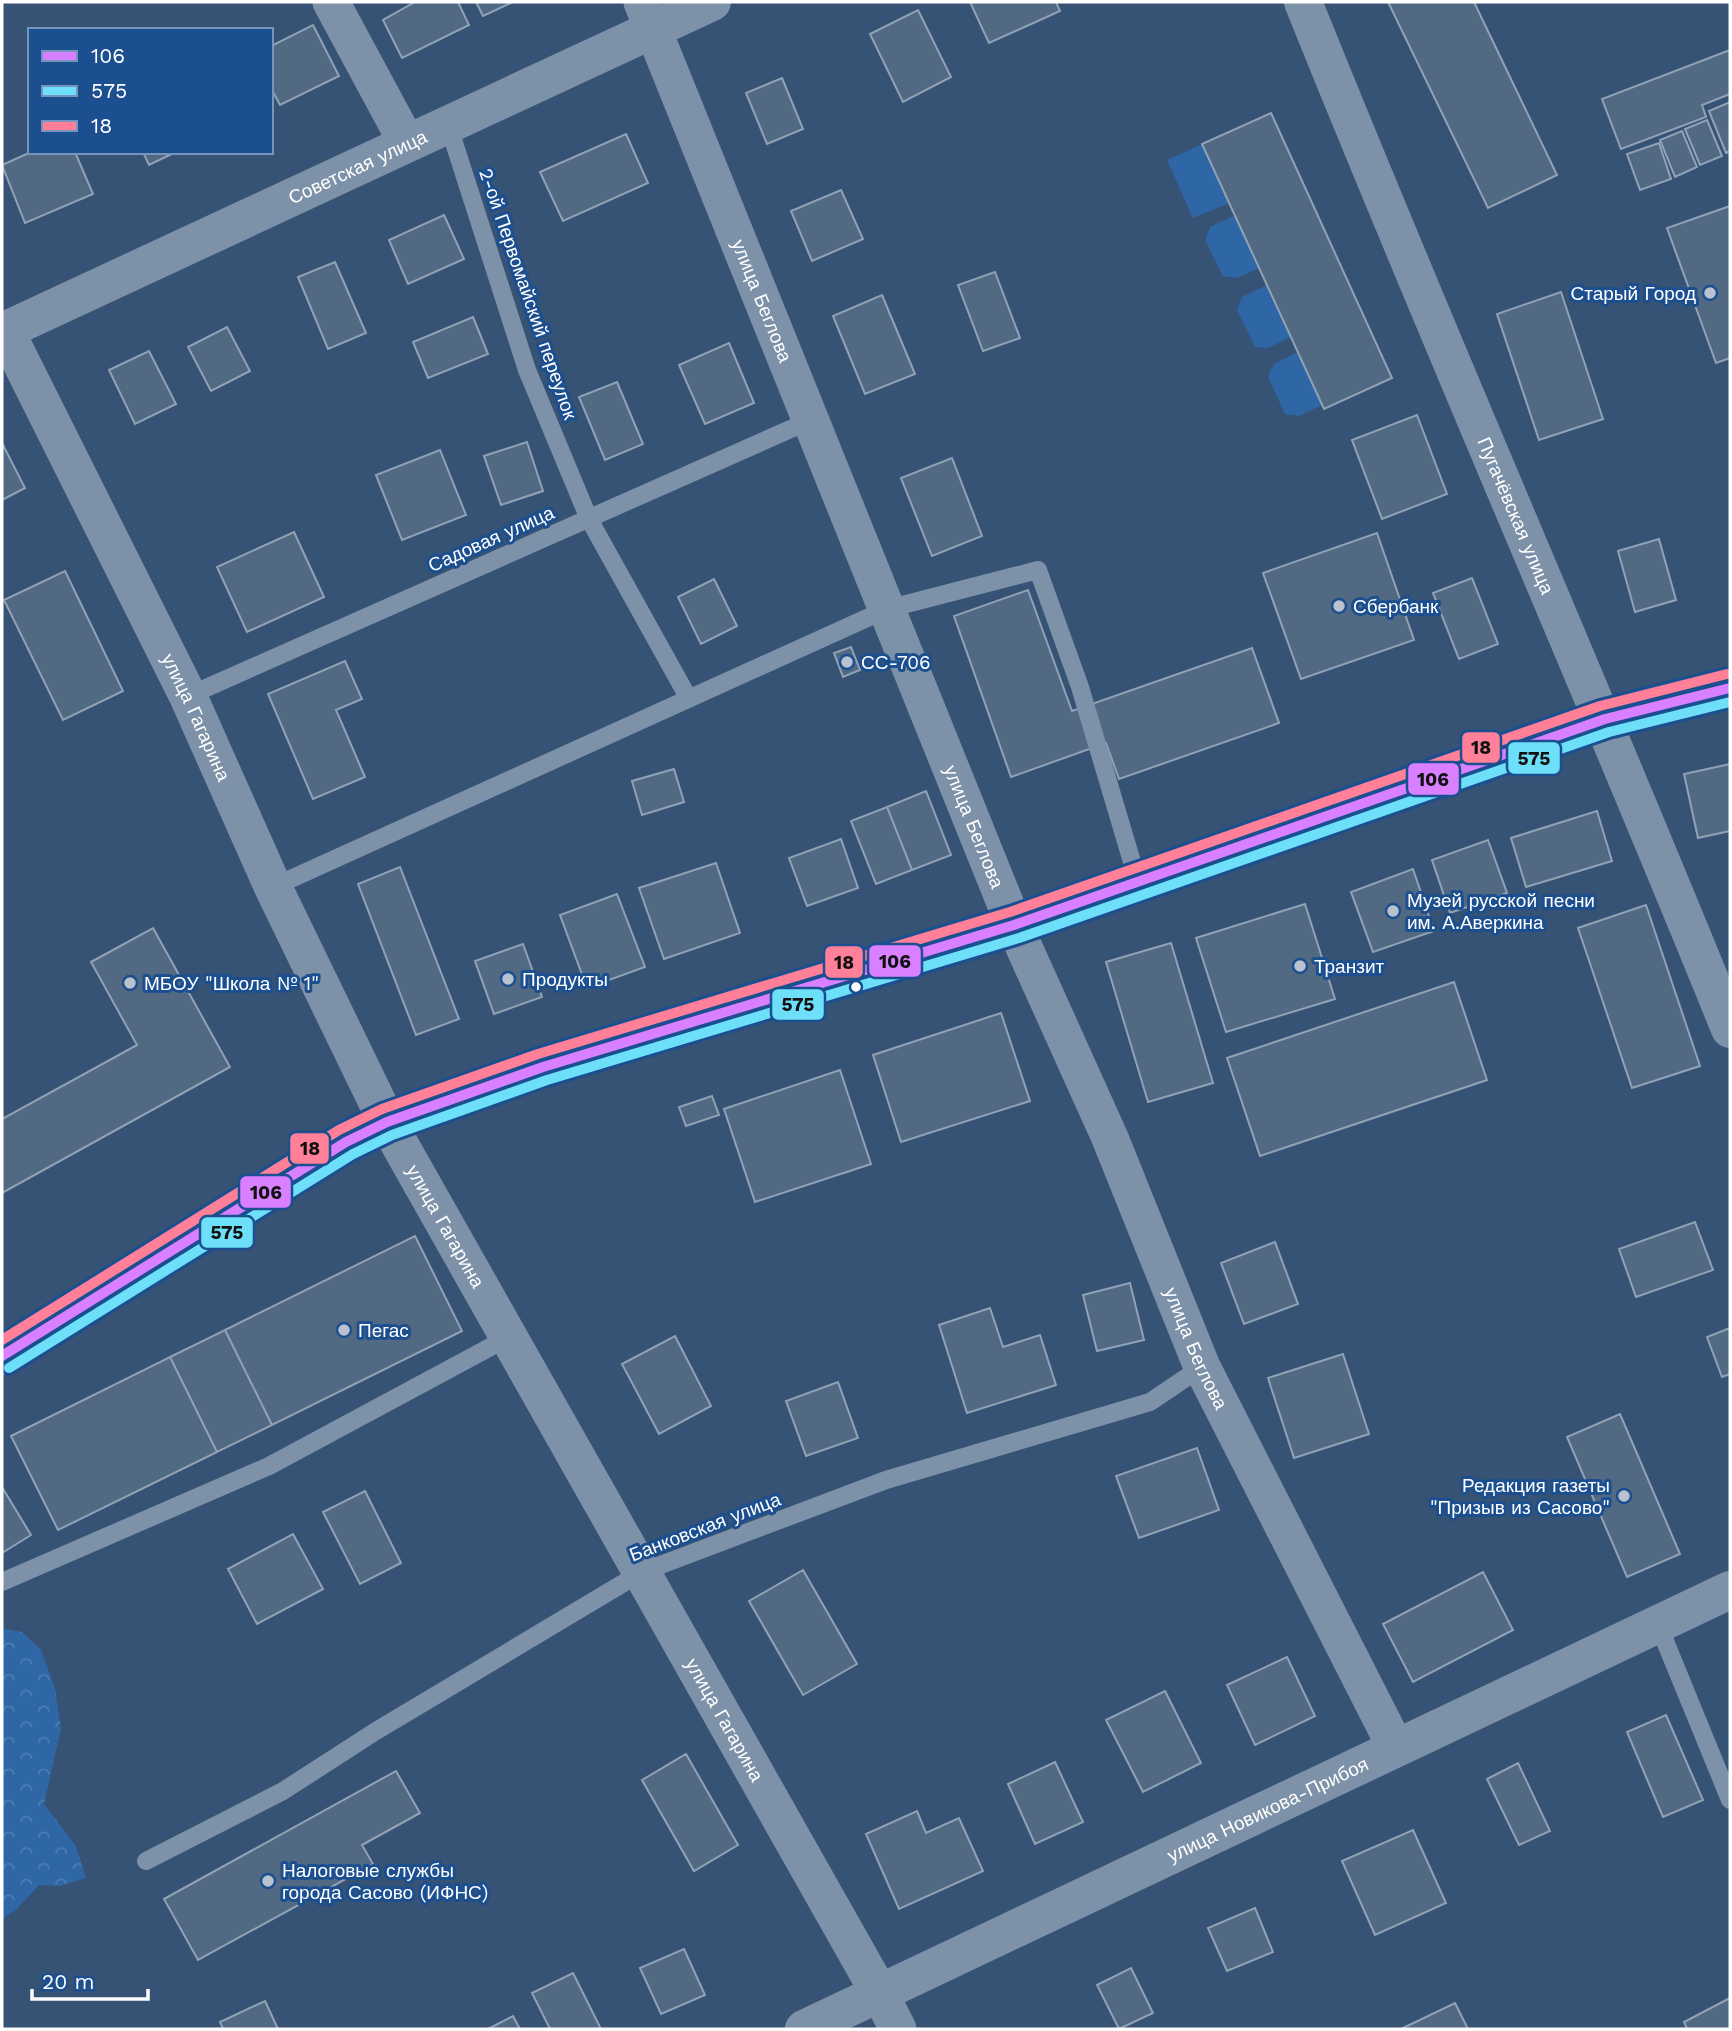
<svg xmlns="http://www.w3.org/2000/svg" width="1732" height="2031" font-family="'Work Sans',sans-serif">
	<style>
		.grass { fill: #2f66a5 }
		.forest { fill: url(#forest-crowns) }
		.building { fill: #526984; stroke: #92a2b6; stroke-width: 2 }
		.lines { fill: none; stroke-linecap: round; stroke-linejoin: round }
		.service { stroke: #7d92a8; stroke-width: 18 }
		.minor { stroke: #7d92a8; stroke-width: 37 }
		.tertiary { stroke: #7d92a8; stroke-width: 38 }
		.secondary { stroke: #798da4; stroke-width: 38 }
		.bus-1-casing { stroke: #1b4f8f; stroke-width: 16 }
		.bus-2-casing { stroke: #1b4f8f; stroke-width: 16 }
		.bus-3-casing { stroke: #1b4f8f; stroke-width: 16 }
		.bus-1 { stroke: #d880ff; stroke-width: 10 }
		.bus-2 { stroke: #6ddff8; stroke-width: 10 }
		.bus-3 { stroke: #ff8098; stroke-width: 10 }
		.poi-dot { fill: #b9c2ce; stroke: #1b4f8f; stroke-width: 2.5 }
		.bus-dot { fill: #fff; stroke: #1b4f8f; stroke-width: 2.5 }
		.labels { text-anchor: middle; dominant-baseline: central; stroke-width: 6; stroke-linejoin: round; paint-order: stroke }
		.street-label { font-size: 19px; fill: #fff; stroke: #1b4f8f }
		.poi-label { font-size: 19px; fill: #fff; stroke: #1b4f8f; text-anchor: start }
		.line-badge { stroke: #1b4f8f; stroke-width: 2.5 }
		.pale-badge-label { font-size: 19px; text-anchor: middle; font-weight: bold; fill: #111 }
	</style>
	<defs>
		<pattern id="forest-crowns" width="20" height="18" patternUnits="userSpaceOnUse" patternTransform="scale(1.75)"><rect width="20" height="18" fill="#2f66a5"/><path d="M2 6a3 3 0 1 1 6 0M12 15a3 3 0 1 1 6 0" fill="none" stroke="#4e7db2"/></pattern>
	</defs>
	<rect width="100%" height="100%" fill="#365274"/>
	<path class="grass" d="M 1202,144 L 1229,203 L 1193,218 L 1167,160 Z
		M 1235,215 L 1259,268 L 1237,278 L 1223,276 L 1205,240 L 1210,227 Z
		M 1267,285 L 1291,337 L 1268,348 L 1255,347 L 1237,310 L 1242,297 Z
		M 1298,352 L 1322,405 L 1299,416 L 1285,414 L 1268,377 L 1274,364 Z"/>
	<path class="forest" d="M 2,1628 L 22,1632 L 41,1650 L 55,1688 L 61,1729 L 44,1804 L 76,1846 L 86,1878 L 60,1886 L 39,1885 L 16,1910 L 2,1919 Z"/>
	<path class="building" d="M 415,2 L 458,2 L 469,25 L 402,58 L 383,20 Z
		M 476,2 L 513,2 L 483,16 Z
		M 970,2 L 1056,2 L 1060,11 L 989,43 Z
		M 1388,2 L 1474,2 L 1557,175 L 1488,208 Z
		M 918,10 L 951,77 L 903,102 L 870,34 Z
		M 313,25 L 339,76 L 280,105 L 271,88 L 271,46 Z
		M 1730,50 L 1730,94 L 1702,105 L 1706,117 L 1621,149 L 1602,99 Z
		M 782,78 L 803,129 L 767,144 L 746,93 Z
		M 1730,102 L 1730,151 L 1726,153 L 1709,111 Z
		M 1271,113 L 1392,378 L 1324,409 L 1202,144 Z
		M 1707,120 L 1722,156 L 1700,165 L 1685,129 Z
		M 1682,131 L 1697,167 L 1675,177 L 1660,140 Z
		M 626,134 L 648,183 L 563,221 L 540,172 Z
		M 1659,143 L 1671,179 L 1640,190 L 1627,154 Z
		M 31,152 L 75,152 L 93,194 L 25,223 L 2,165 Z
		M 143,152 L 176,152 L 149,165 Z
		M 841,190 L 863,239 L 812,261 L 791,211 Z
		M 1730,206 L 1730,358 L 1716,363 L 1667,228 Z
		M 444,215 L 464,259 L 408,284 L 389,240 Z
		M 335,262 L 366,333 L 328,349 L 298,277 Z
		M 995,272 L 1020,338 L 983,351 L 958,285 Z
		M 1561,292 L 1603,419 L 1539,440 L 1497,314 Z
		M 882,295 L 915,374 L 865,394 L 833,316 Z
		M 473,317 L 488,354 L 428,378 L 413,342 Z
		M 227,327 L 250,371 L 211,391 L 188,347 Z
		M 729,343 L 754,403 L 705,424 L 679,365 Z
		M 149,351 L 176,404 L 135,424 L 109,370 Z
		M 617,382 L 643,444 L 605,460 L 579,397 Z
		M 1417,415 L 1447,494 L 1382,519 L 1352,440 Z
		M 527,442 L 543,491 L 501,505 L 484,456 Z
		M 2,443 L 25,488 L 2,500 Z
		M 440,450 L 466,515 L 402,540 L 376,475 Z
		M 952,458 L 982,536 L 932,556 L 901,478 Z
		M 294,532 L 324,597 L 247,632 L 217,567 Z
		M 1377,533 L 1414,640 L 1301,679 L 1263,573 Z
		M 1659,539 L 1676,600 L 1635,612 L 1618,551 Z
		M 65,571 L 123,691 L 63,720 L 4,600 Z
		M 1472,578 L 1498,644 L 1459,659 L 1433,593 Z
		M 714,579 L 737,626 L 701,644 L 678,597 Z
		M 1028,590 L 1072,711 L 1252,648 L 1279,723 L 1119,779 L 1106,743 L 1011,777 L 954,616 Z
		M 851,647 L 860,670 L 843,677 L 834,653 Z
		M 345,661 L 362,699 L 336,710 L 365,777 L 313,799 L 268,694 Z
		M 1730,764 L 1730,831 L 1698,838 L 1684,774 Z
		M 674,769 L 684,802 L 642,815 L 632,781 Z
		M 926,791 L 951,855 L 912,870 L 887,807 Z
		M 887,807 L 912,870 L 876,884 L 851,821 Z
		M 1597,811 L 1612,861 L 1526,887 L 1511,838 Z
		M 841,839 L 858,888 L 807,906 L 789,858 Z
		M 1488,840 L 1507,893 L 1450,913 L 1432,860 Z
		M 716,863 L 740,933 L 664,959 L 639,888 Z
		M 400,867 L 459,1019 L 416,1035 L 358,884 Z
		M 1413,869 L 1434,931 L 1373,952 L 1351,892 Z
		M 617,894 L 645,967 L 587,988 L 560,915 Z
		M 1305,904 L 1335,999 L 1226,1032 L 1196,938 Z
		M 1646,905 L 1700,1066 L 1632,1088 L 1578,928 Z
		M 153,928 L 230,1067 L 2,1193 L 2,1119 L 137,1045 L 91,962 Z
		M 1171,943 L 1213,1083 L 1148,1102 L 1106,962 Z
		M 523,944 L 542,997 L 494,1014 L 475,961 Z
		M 1454,982 L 1487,1080 L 1260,1156 L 1227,1058 Z
		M 1001,1013 L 1030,1101 L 901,1142 L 873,1055 Z
		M 840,1070 L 871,1164 L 755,1202 L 724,1109 Z
		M 712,1096 L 719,1115 L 686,1126 L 679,1107 Z
		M 1695,1222 L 1713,1270 L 1636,1297 L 1619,1249 Z
		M 415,1236 L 462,1331 L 272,1425 L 225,1330 Z
		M 1275,1242 L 1298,1304 L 1244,1324 L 1221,1263 Z
		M 1130,1283 L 1144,1340 L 1097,1351 L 1083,1295 Z
		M 990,1308 L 1003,1347 L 1040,1335 L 1056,1385 L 967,1413 L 939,1325 Z
		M 1730,1328 L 1730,1374 L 1722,1377 L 1707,1337 Z
		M 225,1330 L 272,1425 L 217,1452 L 170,1357 Z
		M 675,1336 L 711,1406 L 659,1434 L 622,1364 Z
		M 1343,1354 L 1369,1434 L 1294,1458 L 1268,1378 Z
		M 170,1357 L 217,1452 L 58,1530 L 11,1436 Z
		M 838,1382 L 858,1438 L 806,1456 L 786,1401 Z
		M 1620,1414 L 1680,1554 L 1627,1577 L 1567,1437 Z
		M 1197,1448 L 1219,1510 L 1139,1538 L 1116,1476 Z
		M 2,1487 L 31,1535 L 2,1553 Z
		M 365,1491 L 401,1563 L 360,1584 L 323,1512 Z
		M 293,1534 L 323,1589 L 257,1624 L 228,1569 Z
		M 803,1570 L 857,1664 L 803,1695 L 749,1601 Z
		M 1483,1572 L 1513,1630 L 1413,1682 L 1383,1624 Z
		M 1287,1657 L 1315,1716 L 1255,1745 L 1227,1685 Z
		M 1165,1691 L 1201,1763 L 1143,1792 L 1106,1720 Z
		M 1666,1715 L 1703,1800 L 1663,1817 L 1627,1732 Z
		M 686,1754 L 738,1845 L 694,1871 L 642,1780 Z
		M 1055,1762 L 1083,1822 L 1035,1844 L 1008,1784 Z
		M 1518,1763 L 1550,1831 L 1519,1845 L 1487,1779 Z
		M 396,1771 L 420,1813 L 362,1845 L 373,1864 L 198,1960 L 164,1899 Z
		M 917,1811 L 926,1833 L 959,1818 L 983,1871 L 899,1909 L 866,1834 Z
		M 1413,1830 L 1446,1903 L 1375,1935 L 1342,1861 Z
		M 1255,1908 L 1273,1952 L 1227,1971 L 1208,1928 Z
		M 684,1949 L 705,1995 L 661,2014 L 640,1968 Z
		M 1131,1968 L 1153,2013 L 1119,2029 L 1097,1985 Z
		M 573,1973 L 601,2029 L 550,2029 L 532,1993 Z
		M 1730,1998 L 1730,2029 L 1687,2029 L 1684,2022 Z
		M 265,2001 L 278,2029 L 223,2029 L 220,2022 Z
		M 1455,2003 L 1468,2029 L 1401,2029 Z
		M 513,2016 L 520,2029 L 488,2029 Z"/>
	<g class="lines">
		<path class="service" d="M 448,124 L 527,370 L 589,519 L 689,699
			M 188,696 L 811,420
			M 273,887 L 887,609 L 1038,570 L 1080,687 L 1138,882
			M 2,1582 L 269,1466 L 509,1337
			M 1658,1624 L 1730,1800
			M 146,1861 L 283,1791 L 376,1731 L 642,1572 L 886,1480 L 1150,1402 L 1202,1367"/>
		<g class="minor">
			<path d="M 331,2 L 407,143"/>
			<path id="s1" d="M 642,2 L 1014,925 L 1110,1138 L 1202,1367 L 1396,1748"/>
			<path d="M 880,1994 L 898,2029"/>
		</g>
		<g class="tertiary">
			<path id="s2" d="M 1303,2 C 1441,346 1591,685 1730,1029"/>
			<path id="s3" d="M 5,330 L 188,696 L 273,887 L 387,1122 L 880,1994"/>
			<path id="s4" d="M 2,332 L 712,2"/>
			<path id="s5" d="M 804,2029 L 1730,1590"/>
		</g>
		<path class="secondary" d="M 2,1356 L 346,1142 L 387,1122 L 543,1067 L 1014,925 L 1605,719 L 1730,688"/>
		<g class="bus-1-casing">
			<path id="bus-1" d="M 2,1356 L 346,1142 L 387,1122 L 543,1067 L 1014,925 L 1605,719 L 1730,688"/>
		</g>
		<g class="bus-2-casing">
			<path id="bus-2" d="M 9,1368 L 353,1154 L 392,1135 L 547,1080 L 1019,938 L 1609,732 L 1730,702"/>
		</g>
		<g class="bus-3-casing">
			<path id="bus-3" d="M 2,1340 L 339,1130 L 382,1109 L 538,1054 L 1010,912 L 1600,706 L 1727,674"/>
		</g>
		<use href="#bus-1" class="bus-1"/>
		<use href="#bus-2" class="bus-2"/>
		<use href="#bus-3" class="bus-3"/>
	</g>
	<g class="poi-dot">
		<circle cx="1710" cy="293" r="7"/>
		<circle cx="1339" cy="606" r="7"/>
		<circle cx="847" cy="662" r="7"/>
		<circle cx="1393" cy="911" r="7"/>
		<circle cx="1300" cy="966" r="7"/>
		<circle cx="508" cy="979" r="7"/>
		<circle cx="130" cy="983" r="7"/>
		<circle cx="344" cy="1330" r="7"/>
		<circle cx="1624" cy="1496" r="7"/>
		<circle cx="268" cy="1881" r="7"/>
	</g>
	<circle class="bus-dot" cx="856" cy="987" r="6"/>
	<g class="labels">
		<g class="street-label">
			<text stroke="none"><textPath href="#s4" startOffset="392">Советская улица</textPath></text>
			<text transform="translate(528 294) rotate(71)">2-ой Первомайский переулок</text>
			<text stroke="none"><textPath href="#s1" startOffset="322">улица Беглова</textPath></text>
			<text stroke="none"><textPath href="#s2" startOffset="556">Пугачёвская улица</textPath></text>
			<text transform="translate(491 539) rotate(-24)">Садовая улица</text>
			<text stroke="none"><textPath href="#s3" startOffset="432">улица Гагарина</textPath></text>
			<text stroke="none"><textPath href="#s1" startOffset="889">улица Беглова</textPath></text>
			<text stroke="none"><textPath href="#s3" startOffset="999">улица Гагарина</textPath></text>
			<text stroke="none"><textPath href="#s1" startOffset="1456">улица Беглова</textPath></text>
			<text transform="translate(705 1527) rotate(-21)">Банковская улица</text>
			<text stroke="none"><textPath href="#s3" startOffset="1566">улица Гагарина</textPath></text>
			<text stroke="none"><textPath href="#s5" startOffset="513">улица Новикова-Прибоя</textPath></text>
		</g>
		<g class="poi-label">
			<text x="1696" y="293" text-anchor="end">Старый Город</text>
			<text x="1353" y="606">Сбербанк</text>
			<text x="861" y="662">СС-706</text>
			<text x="1407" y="900">Музей русской песни<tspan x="1407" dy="22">им. А.Аверкина</tspan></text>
			<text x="1314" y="966">Транзит</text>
			<text x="522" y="979">Продукты</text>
			<text x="144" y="983">МБОУ "Школа № 1"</text>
			<text x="358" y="1330">Пегас</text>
			<text x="1610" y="1485" text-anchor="end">Редакция газеты<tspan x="1610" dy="22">"Призыв из Сасово"</tspan></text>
			<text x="282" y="1870">Налоговые службы<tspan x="282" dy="22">города Сасово (ИФНС)</tspan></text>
		</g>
	</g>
	<g class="line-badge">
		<rect x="1461" y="731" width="40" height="33" rx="7" fill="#ff8098"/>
		<rect x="1507" y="741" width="54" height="34" rx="7" fill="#6ddff8"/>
		<rect x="1407" y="762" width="53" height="34" rx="7" fill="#d880ff"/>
		<rect x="868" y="944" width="54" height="34" rx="7" fill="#d880ff"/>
		<rect x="824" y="945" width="40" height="34" rx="7" fill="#ff8098"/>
		<rect x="771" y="988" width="54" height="33" rx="7" fill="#6ddff8"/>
		<rect x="289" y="1132" width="41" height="33" rx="7" fill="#ff8098"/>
		<rect x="239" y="1175" width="53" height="34" rx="7" fill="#d880ff"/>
		<rect x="200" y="1216" width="54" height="33" rx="7" fill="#6ddff8"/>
	</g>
	<g class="pale-badge-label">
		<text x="1481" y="754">18</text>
		<text x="1534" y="765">575</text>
		<text x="1433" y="786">106</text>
		<text x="895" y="968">106</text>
		<text x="844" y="969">18</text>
		<text x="798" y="1011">575</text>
		<text x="310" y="1155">18</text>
		<text x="266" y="1199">106</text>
		<text x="227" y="1239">575</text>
	</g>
	<rect width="1732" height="2031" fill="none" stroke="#ffffff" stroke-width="7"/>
	<rect x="28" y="28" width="245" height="126" fill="#1b4f8f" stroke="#7695bc" stroke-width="2"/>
	<rect x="42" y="51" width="35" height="10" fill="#d880ff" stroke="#7695bc" stroke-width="2"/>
	<text x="91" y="63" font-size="21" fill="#ffffff">106</text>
	<rect x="42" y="86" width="35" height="10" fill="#6ddff8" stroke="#7695bc" stroke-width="2"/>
	<text x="91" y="98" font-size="21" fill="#ffffff">575</text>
	<rect x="42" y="121" width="35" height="10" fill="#ff8098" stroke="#7695bc" stroke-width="2"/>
	<text x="91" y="133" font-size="21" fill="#ffffff">18</text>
	<path d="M32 1989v10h116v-10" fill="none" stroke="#ffffff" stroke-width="3.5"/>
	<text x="42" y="1989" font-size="21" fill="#ffffff" stroke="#1b4f8f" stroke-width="5" paint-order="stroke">20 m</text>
</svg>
